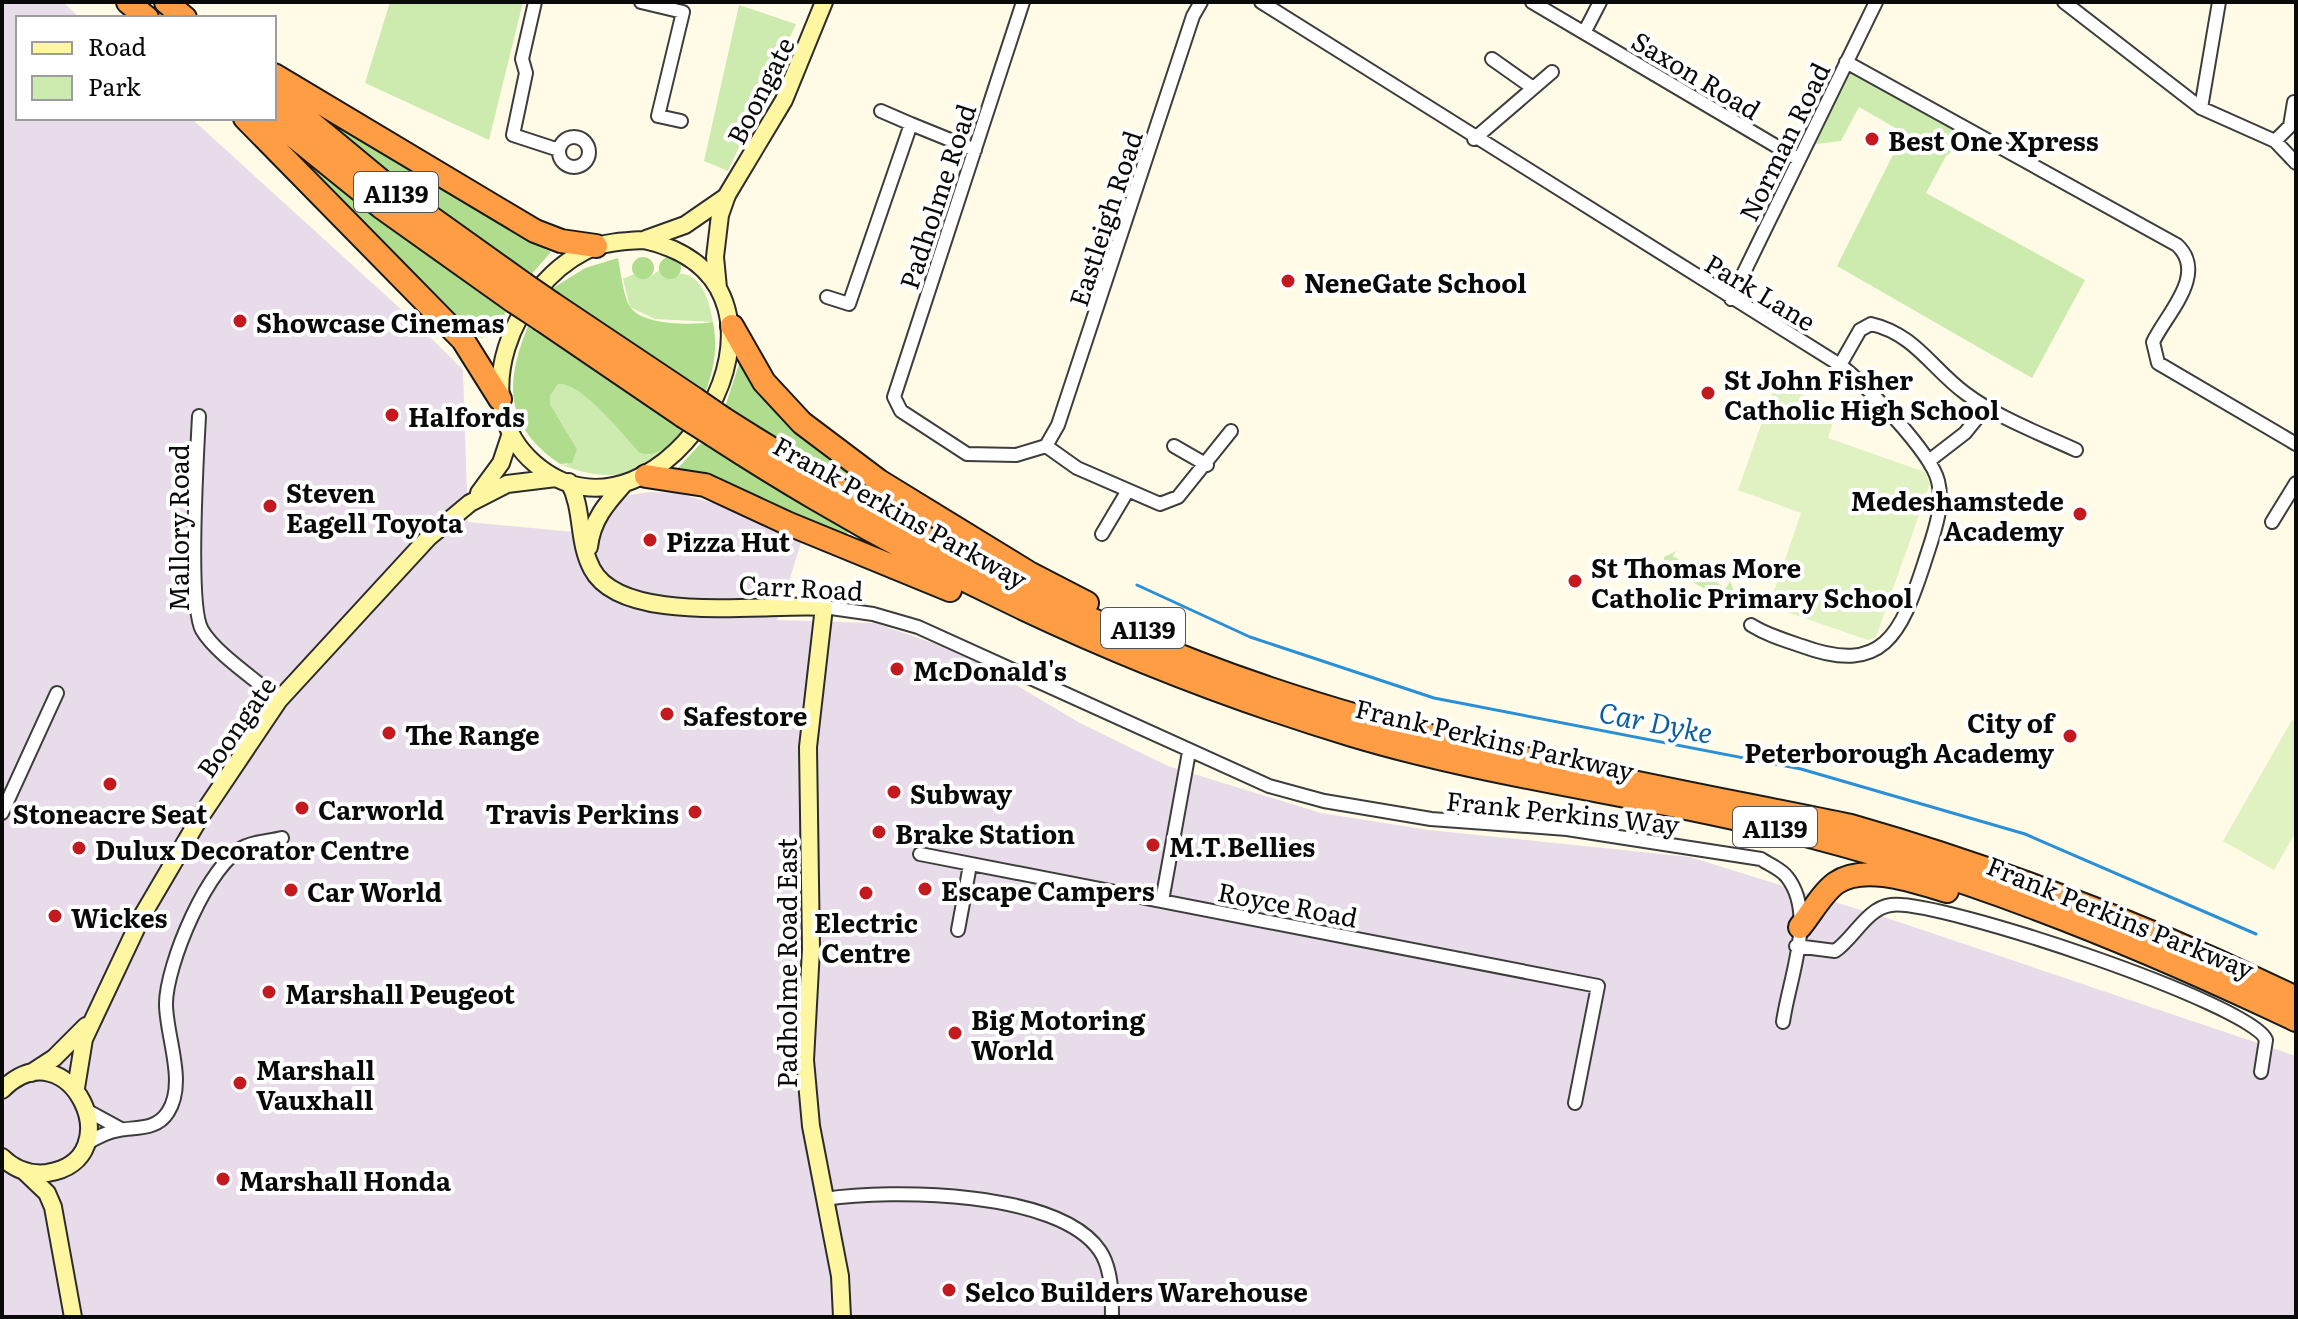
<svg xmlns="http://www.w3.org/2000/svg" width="2298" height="1319" font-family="Literata,serif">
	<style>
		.industrial { fill: #e9dcea }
		.green { fill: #cdebae }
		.forest { fill: #b0dd8d }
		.pitch { fill: #e0f2c1 }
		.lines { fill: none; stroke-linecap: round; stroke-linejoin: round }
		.stream { stroke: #298fd7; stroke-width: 3 }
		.street-casing { stroke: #3d3d3d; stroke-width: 16 }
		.secondary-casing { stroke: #2c2c2c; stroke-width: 20 }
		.highway-casing { stroke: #1b1b1b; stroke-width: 26 }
		.street { stroke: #fff; stroke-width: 12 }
		.secondary { stroke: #fff6a2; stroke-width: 16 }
		.highway { stroke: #ff9d45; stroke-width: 22 }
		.highway-bridge-casing { stroke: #1b1b1b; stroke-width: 26; stroke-linecap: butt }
		.highway-bridge { stroke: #ff9d45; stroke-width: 22 }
		.poi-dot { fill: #c3191f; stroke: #fff; stroke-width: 3 }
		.labels { text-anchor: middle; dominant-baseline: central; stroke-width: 8; stroke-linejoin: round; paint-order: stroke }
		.shield { fill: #fff; stroke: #545454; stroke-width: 2 }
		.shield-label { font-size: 24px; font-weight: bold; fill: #0a0a0a }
		.street-label { font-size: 26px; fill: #0a0a0a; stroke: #fff }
		.poi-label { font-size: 26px; font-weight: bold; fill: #0a0a0a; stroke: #fff; text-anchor: start }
		.water-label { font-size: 28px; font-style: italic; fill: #0c5ea3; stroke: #fff }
	</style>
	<rect width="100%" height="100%" fill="#fffbe7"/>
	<path class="industrial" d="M 2,2 L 63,2 L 80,18 L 18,18 L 18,118 L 191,118 L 415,322 L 463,370 L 468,522 L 596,534 L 604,512 L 629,495 L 650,492 L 677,493 L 728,507 L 801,543 L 777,620 L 875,623 L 962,653 L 1080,723 L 1168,766 L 1321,813 L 1429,830 L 1690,857 L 1893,920 L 2296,1056 L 2296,1317 L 2,1317 Z"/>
	<path class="green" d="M 390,2 L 523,2 L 489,140 L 365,83 Z
		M 739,5 L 796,24 L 728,171 L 704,161 Z
		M 1847,64 L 1975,134 L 1946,156 L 1926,193 L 2085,280 L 2032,378 L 1837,266 L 1904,133 L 1859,107 L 1841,141 L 1808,145 Z
		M 660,270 L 666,277 C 672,276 679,273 684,274 C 704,278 710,306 713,322 L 655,319 L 630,307 L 623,279 L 634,274 L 649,277 Z
		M 558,384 C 583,384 629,437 648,455 L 662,451 C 634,482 596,479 560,464 L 567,465 L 577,449 L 550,404 L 550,396 Z
		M 1676,551 L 1673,556 L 1726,588 L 1730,581 L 1735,594 L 1729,605 L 1716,606 L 1720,598 L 1667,567 L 1663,571 L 1664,557 Z"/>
	<path class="forest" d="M 334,122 L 529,241 L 551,252 L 530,276 L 329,129 Z
		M 314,164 L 506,311 L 496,332 L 482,338 L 472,334 L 308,171 Z
		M632 268a11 11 0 1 1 22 0a11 11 0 1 1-22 0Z
		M659 268a11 11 0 1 1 22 0a11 11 0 1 1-22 0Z
		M 618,258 C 621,272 623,297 631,308 C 645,326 693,325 713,322 C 718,349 714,368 705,394 L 550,290 L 585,268 Z
		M 528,326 L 683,431 C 671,443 659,459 640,453 C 622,434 584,384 558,384 L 550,396 L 550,404 L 577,449 L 572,463 L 560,464 C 505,426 504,385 528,326 Z
		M 740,361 C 788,437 871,481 943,532 L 940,539 L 725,407 Z
		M 701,443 L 849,528 L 846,538 L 708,477 L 677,469 Z"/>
	<path class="pitch" d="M 1775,385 L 1838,407 L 1828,438 L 1925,472 L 1930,484 L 1876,637 L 1868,640 L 1769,606 L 1801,513 L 1738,490 Z
		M 2292,720 L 2296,722 L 2296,832 L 2274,870 L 2223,841 Z"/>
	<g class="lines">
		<path class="stream" d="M 1137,585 L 1250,637 L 1434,698 L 1801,769 L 2025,834 L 2256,934"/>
		<g class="street-casing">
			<path id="street" d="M 535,2 L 522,59 L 526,73 L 513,135 L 559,150
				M 641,2 L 683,12 L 658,116 L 681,121
				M 1023,2 L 894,397 L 901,411 L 967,454 L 1016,455 L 1046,446
				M 1261,2 L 1840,365 C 1864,383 1931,452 1938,481 C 1945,508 1932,538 1924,564 C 1901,634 1883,676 1802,646 C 1784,640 1767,635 1751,625
				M 1532,2 L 1798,159
				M 2064,2 L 2201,108 L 2275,141 L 2296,163
				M 1585,31 L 1600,2
				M 1492,59 L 1533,88
				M 1846,62 L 2177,245 C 2208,274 2167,313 2153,342 L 2158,363 L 2296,444
				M 2201,108 L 2219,2
				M 881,111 L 911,124
				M559 152a15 15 0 1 1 30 0a15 15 0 1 1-30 0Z
				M 1474,139 L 1552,72
				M 2275,141 L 2290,126 L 2294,102
				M 827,297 L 849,304 L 911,124 L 975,150
				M 1731,299 L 1876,2
				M 1840,365 L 1860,330 L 1871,324 C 1915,334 1932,369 1965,393 C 1998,418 2039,433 2076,450
				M 199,416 C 197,453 188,606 202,630 C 216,654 258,681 279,700
				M 1046,446 L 1058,425 L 1193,16 L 1201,2
				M 1046,446 L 1077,468 L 1160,504 L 1178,497 L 1231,431
				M 1174,446 L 1207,465
				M 1930,460 L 1965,433 L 1986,407
				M 2272,522 L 2296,483
				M 1102,534 L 1127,492
				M 824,607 L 873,614 L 918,627 L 1269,786 L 1324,801 L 1431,819 L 1567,829 L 1761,859 C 1770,865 1781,869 1787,877 C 1817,915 1789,978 1783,1022
				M 2,813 L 57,693
				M 920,854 L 1598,986 L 1575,1103
				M 1162,901 L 1189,752
				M 958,930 L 970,865
				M 1796,946 L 1835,951 C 1854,938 1867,908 1891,905 C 1936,898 2255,1005 2266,1040 L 2261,1072
				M 88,1111 L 121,1129
				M 86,1144 C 97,1137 106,1132 119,1130 C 137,1127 157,1130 168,1112 C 187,1083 166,1036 166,1004 C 166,965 209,861 246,846 C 257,841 271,841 282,838
				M 825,1199 C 891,1189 1059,1190 1100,1251 C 1112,1269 1112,1296 1112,1317"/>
		</g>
		<g class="secondary-casing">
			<path id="secondary" d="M 646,239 L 685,225 L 727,196
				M 644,240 C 838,283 660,573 534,463 C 464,402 514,287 585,251 C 603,242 624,241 644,240 Z
				M 718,288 L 715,257 L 720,215 L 727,195 L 784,100 L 824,2
				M 569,482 C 584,510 577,541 592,569 C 622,626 766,603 824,607 L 808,747 L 811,949 L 805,1060 L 811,1126 L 840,1276 L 842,1317
				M 479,493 L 501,463 L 511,433
				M 589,547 C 592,520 606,504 624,484
				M 31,1073 L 54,1058 L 86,1026
				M 76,1088 L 84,1039 L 142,916 L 199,819 L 279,700 L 429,537 L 470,503 L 507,484 L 556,478
				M 2,1090 C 69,1023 134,1160 47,1173 C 29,1175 14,1169 2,1157
				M 25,1172 L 47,1193 L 53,1207 L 73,1317"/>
		</g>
		<g class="highway-casing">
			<path id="highway" d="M 128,2 L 147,18
				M 166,2 L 185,18
				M 274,75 L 535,231 L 561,241 L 596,246
				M 274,92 L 391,189 L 524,284
				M 245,118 L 463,340 L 500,399
				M 271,118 L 381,207 L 513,301
				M 553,304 L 695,399
				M 542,320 L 683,416
				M 732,326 L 764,382 L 802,423 L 879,481 L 1029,573 L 1087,603
				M 724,419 C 878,517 1026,598 1198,663 C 1408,744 1631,781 1851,826 C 2005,870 2152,928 2296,998
				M 713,435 C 913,565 1123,666 1352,735 C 1485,775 1625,792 1760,824 C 1947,867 2124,938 2296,1020
				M 646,476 L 705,485 L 789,524 L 950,590
				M 1800,927 C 1811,914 1822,893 1836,883 C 1865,863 1916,882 1947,891"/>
		</g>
		<use href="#street" class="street"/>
		<use href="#secondary" class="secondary"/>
		<use href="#highway" class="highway"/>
		<g class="highway-bridge-casing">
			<path id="highway-bridge" d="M 524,284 L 553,304
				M 513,301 L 542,320
				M 695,399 L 724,419
				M 683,416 L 713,435"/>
		</g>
		<use href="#highway-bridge" class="highway-bridge"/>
	</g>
	<g class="poi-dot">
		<circle cx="1872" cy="139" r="8"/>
		<circle cx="1288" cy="281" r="8"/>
		<circle cx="240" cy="321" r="8"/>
		<circle cx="1708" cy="393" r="8"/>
		<circle cx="392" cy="415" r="8"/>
		<circle cx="270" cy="506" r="8"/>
		<circle cx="2080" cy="514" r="8"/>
		<circle cx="650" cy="540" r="8"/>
		<circle cx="1575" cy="581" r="8"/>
		<circle cx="897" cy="669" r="8"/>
		<circle cx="667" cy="714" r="8"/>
		<circle cx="389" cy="733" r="8"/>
		<circle cx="2070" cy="736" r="8"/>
		<circle cx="110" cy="784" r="8"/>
		<circle cx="894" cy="792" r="8"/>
		<circle cx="302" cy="808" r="8"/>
		<circle cx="695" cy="812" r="8"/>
		<circle cx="879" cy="832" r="8"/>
		<circle cx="1153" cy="845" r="8"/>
		<circle cx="79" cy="848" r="8"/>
		<circle cx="925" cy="889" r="8"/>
		<circle cx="291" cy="890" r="8"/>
		<circle cx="866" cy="893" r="8"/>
		<circle cx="55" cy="916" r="8"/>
		<circle cx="269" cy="992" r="8"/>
		<circle cx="955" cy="1033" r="8"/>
		<circle cx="240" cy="1083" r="8"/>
		<circle cx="223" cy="1179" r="8"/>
		<circle cx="949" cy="1290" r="8"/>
	</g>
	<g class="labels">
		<g class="shield">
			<rect x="354" y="172" width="84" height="40" rx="6"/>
			<rect x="1101" y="608" width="84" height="40" rx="6"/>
			<rect x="1733" y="807" width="84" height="40" rx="6"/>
		</g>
		<g class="shield-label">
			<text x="396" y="192">A1139</text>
			<text x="1143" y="628">A1139</text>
			<text x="1775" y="827">A1139</text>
		</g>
		<g class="street-label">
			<text transform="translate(1697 74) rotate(31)">Saxon Road</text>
			<text transform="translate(759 90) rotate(-63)">Boongate</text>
			<text transform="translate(1783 141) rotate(-64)">Norman Road</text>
			<text transform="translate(936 196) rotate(-72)">Padholme Road</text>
			<text transform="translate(1104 218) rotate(-72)">Eastleigh Road</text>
			<text transform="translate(1761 291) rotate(31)">Park Lane</text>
			<text transform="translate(901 511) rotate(29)">Frank Perkins Parkway</text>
			<text transform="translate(177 528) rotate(-90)">Mallory Road</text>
			<text transform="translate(801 586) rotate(3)">Carr Road</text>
			<text transform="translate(235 726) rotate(-55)">Boongate</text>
			<text transform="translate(1495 738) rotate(13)">Frank Perkins Parkway</text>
			<text transform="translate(1563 811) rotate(6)">Frank Perkins Way</text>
			<text transform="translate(1288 903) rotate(11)">Royce Road</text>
			<text transform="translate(2121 916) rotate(22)">Frank Perkins Parkway</text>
			<text transform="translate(785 963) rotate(-90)">Padholme Road East</text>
		</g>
		<g class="poi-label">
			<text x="1888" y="139">Best One Xpress</text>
			<text x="1304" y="281">NeneGate School</text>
			<text x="256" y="321">Showcase Cinemas</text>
			<text x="1724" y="378">St John Fisher<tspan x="1724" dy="30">Catholic High School</tspan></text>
			<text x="408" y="415">Halfords</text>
			<text x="286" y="491">Steven<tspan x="286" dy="30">Eagell Toyota</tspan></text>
			<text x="2064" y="499" text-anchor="end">Medeshamstede<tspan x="2064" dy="30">Academy</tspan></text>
			<text x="666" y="540">Pizza Hut</text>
			<text x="1591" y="566">St Thomas More<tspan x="1591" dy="30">Catholic Primary School</tspan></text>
			<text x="913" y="669">McDonald's</text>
			<text x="683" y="714">Safestore</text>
			<text x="2054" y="721" text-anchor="end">City of<tspan x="2054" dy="30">Peterborough Academy</tspan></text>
			<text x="405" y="733">The Range</text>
			<text x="910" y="792">Subway</text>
			<text x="318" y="808">Carworld</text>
			<text x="110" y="812" text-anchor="middle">Stoneacre Seat</text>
			<text x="679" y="812" text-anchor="end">Travis Perkins</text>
			<text x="895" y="832">Brake Station</text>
			<text x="1169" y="845">M.T.Bellies</text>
			<text x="95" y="848">Dulux Decorator Centre</text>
			<text x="941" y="889">Escape Campers</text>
			<text x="307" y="890">Car World</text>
			<text x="71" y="916">Wickes</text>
			<text x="866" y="921" text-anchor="middle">Electric<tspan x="866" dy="30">Centre</tspan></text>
			<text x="285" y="992">Marshall Peugeot</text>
			<text x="971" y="1018">Big Motoring<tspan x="971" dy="30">World</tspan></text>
			<text x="256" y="1068">Marshall<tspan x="256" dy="30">Vauxhall</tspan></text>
			<text x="239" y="1179">Marshall Honda</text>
			<text x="965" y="1290">Selco Builders Warehouse</text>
		</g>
		<g class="water-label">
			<text transform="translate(1656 721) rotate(11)">Car Dyke</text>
		</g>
	</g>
	<rect width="2298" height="1319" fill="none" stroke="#0a0a0a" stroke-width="8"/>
	<rect x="16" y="16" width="260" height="104" fill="#ffffff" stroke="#9d9d9d" stroke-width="2"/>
	<rect x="32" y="42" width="40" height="12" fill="#fff6a2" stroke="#9d9d9d" stroke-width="2"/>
	<text x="88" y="56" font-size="24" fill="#0a0a0a">Road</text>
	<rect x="32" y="76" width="40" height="24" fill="#cdebae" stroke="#9d9d9d" stroke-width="2"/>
	<text x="88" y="96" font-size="24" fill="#0a0a0a">Park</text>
</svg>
